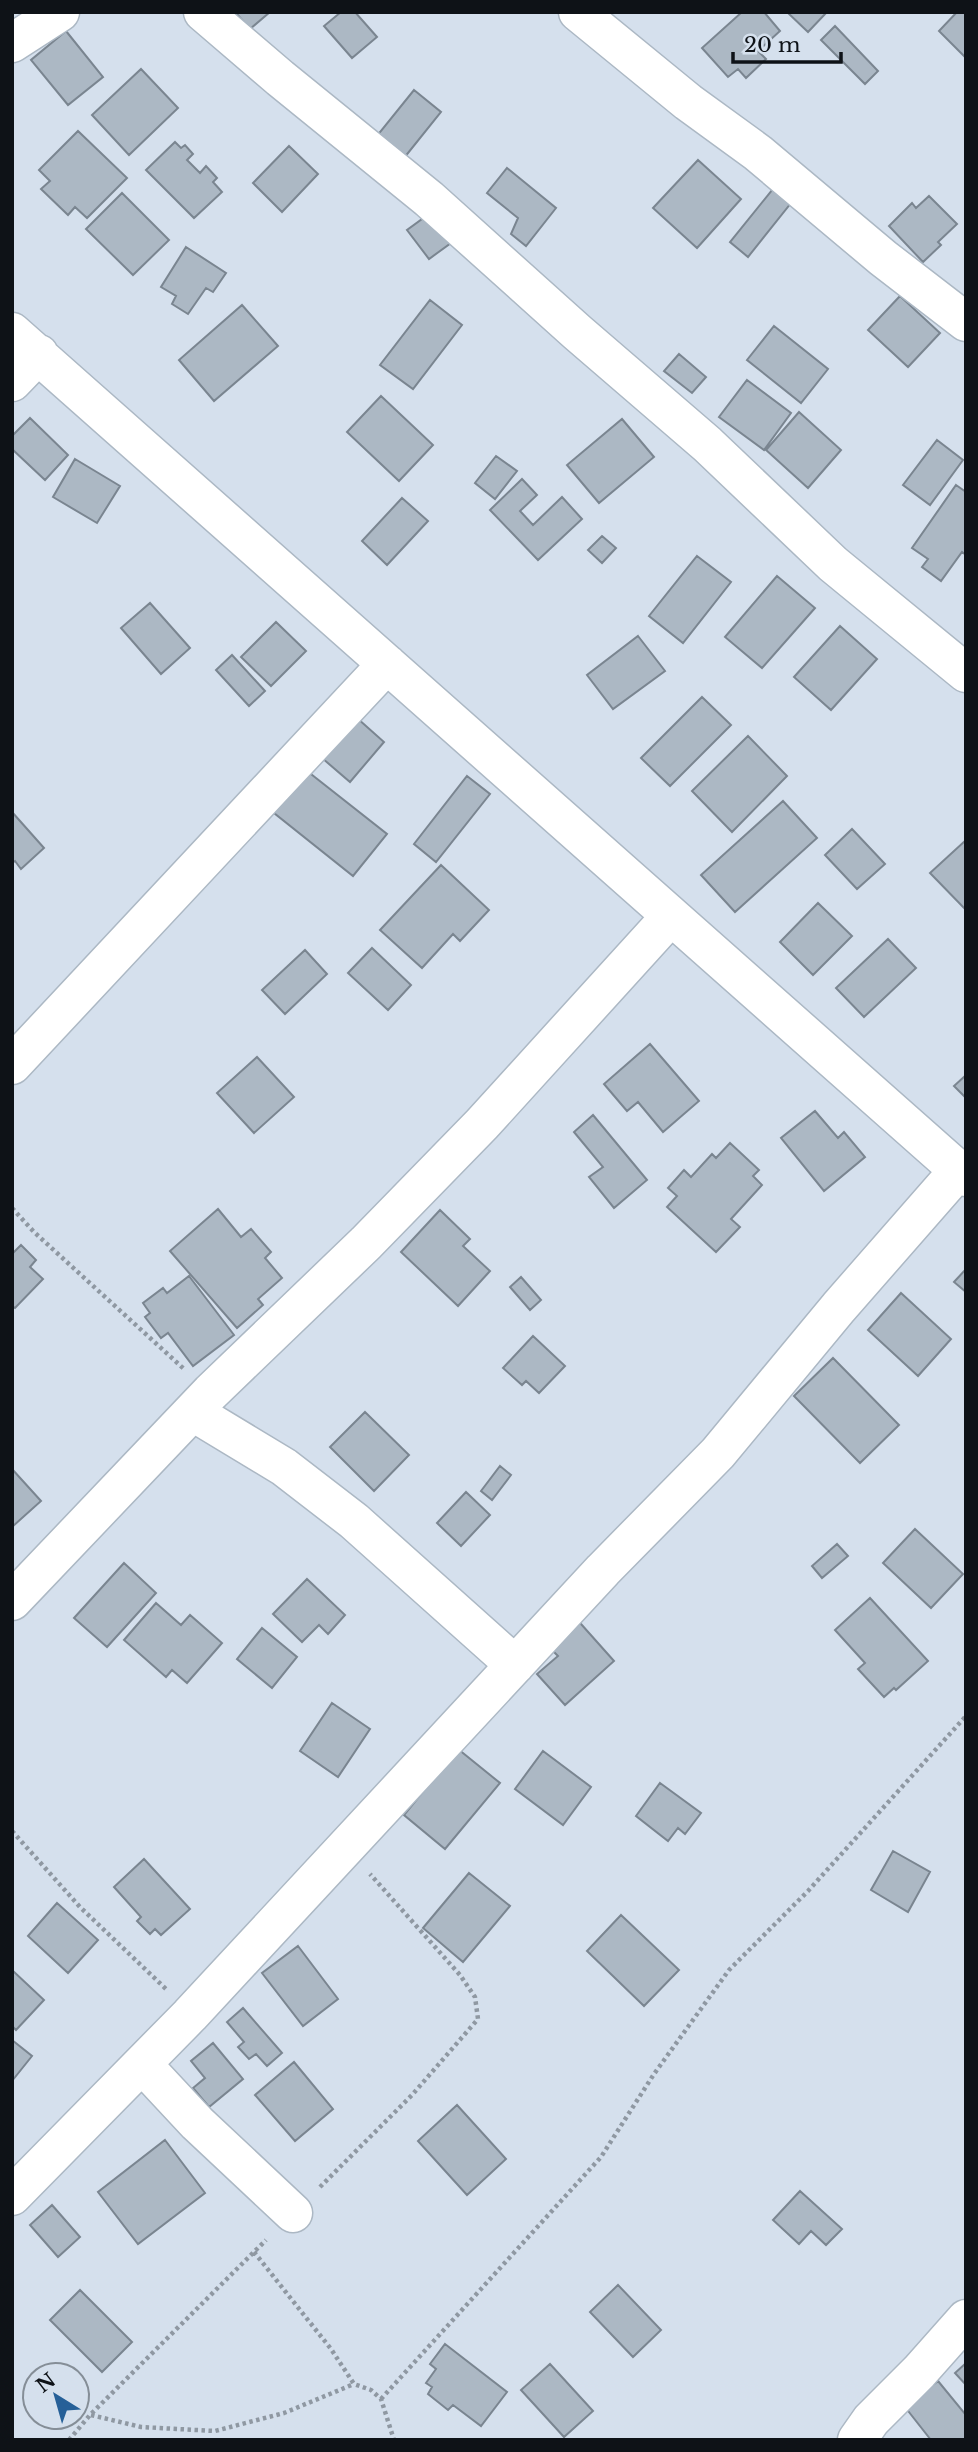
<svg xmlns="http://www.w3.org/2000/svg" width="978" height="2452" font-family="'Libre Baskerville',serif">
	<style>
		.building { fill: #acb8c4; stroke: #7a8590; stroke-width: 2 }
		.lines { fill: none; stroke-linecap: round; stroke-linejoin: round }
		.minor-casing { stroke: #acb8c4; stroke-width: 41 }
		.path { stroke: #8f98a2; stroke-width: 4.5; stroke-dasharray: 3.5 3.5; stroke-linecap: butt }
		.minor { stroke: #fff; stroke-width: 38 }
	</style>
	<rect width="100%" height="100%" fill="#d5e0ed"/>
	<path class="building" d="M 235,12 L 270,12 L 250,29 Z
		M 341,12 L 355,12 L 377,37 L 352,58 L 324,26 Z
		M 742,12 L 764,12 L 780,31 L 758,51 L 766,59 L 746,78 L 738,69 L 728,77 L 702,48 Z
		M 787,12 L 827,12 L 808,32 Z
		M 957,12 L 966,12 L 966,58 L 939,31 Z
		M 835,26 L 878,71 L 865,84 L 821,40 Z
		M 66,31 L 103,77 L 68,105 L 31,60 Z
		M 141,69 L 178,108 L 129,155 L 92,115 Z
		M 414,90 L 441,112 L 404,158 L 376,137 Z
		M 78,131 L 127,178 L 87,218 L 75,207 L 68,215 L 41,189 L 50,181 L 39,170 Z
		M 175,142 L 181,148 L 185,145 L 193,154 L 187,160 L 200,173 L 206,166 L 217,178 L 213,182 L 222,192 L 194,218 L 146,170 Z
		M 289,146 L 318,174 L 282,212 L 253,183 Z
		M 698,160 L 741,199 L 697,248 L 653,208 Z
		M 507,168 L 556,208 L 526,246 L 511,234 L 518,218 L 487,193 Z
		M 781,179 L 799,193 L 748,257 L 730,242 Z
		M 122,193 L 169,240 L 133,275 L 86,229 Z
		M 929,196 L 957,224 L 938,242 L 941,245 L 923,262 L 889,226 L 912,203 L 916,208 Z
		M 429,214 L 451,243 L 429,259 L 407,230 Z
		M 186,247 L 226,273 L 213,292 L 206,288 L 188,314 L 172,304 L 176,296 L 161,287 Z
		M 900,296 L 940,333 L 908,367 L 868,330 Z
		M 430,300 L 462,325 L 413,389 L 380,365 Z
		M 242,305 L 278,346 L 214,401 L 179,360 Z
		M 774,326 L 828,369 L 801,403 L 747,360 Z
		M 679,354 L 706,377 L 692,393 L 664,371 Z
		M 747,380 L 791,413 L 764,450 L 719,417 Z
		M 381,396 L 433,445 L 399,481 L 347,432 Z
		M 799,412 L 841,450 L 808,488 L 766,450 Z
		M 30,418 L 68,455 L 45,480 L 12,449 L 12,436 Z
		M 622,419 L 654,457 L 599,503 L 567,465 Z
		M 937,440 L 963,460 L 930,505 L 903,485 Z
		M 496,456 L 517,471 L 495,499 L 475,483 Z
		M 75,459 L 120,486 L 97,523 L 53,497 Z
		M 522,479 L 537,495 L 520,511 L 533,525 L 562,497 L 582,519 L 538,560 L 490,510 Z
		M 956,485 L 966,492 L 966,555 L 962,552 L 941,581 L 922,567 L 928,559 L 912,548 Z
		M 402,498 L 428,521 L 387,565 L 362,541 Z
		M 602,536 L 616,548 L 602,563 L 588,550 Z
		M 697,556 L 731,582 L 683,643 L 649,616 Z
		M 777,576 L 815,608 L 762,668 L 725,637 Z
		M 150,603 L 190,648 L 161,674 L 121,628 Z
		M 276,622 L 306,651 L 271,686 L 241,657 Z
		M 840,626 L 877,659 L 831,710 L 794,677 Z
		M 638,636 L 665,671 L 613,709 L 587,675 Z
		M 232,655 L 265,691 L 249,706 L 216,670 Z
		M 702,697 L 731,725 L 670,786 L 641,758 Z
		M 357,718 L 384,742 L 350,782 L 322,758 Z
		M 748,736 L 787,776 L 732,832 L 692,791 Z
		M 302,767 L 387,834 L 353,876 L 269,809 Z
		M 467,776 L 490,794 L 436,862 L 414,844 Z
		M 783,801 L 817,838 L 735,912 L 701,875 Z
		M 12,812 L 44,848 L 21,869 L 15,861 L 12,863 Z
		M 852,829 L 885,864 L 857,889 L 825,855 Z
		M 966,840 L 966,910 L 930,873 Z
		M 441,865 L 489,910 L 460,941 L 453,934 L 422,968 L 380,930 Z
		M 818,903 L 852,936 L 813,975 L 780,942 Z
		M 888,939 L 916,968 L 864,1017 L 836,988 Z
		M 372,948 L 411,985 L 388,1010 L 348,973 Z
		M 305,950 L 327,974 L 285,1014 L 262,990 Z
		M 650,1044 L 699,1101 L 663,1132 L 638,1102 L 627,1111 L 604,1084 Z
		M 257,1057 L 294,1097 L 254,1133 L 217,1093 Z
		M 966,1075 L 966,1098 L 954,1086 Z
		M 815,1111 L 838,1138 L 844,1132 L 865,1157 L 824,1191 L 781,1138 Z
		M 593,1115 L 647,1180 L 614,1208 L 589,1177 L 603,1167 L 574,1132 Z
		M 730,1143 L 759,1170 L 753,1176 L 762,1185 L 731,1219 L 740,1227 L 716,1252 L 667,1207 L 677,1196 L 668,1188 L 684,1170 L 691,1177 L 712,1154 L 716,1158 Z
		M 218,1209 L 241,1237 L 251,1229 L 271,1252 L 265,1258 L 282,1278 L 258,1299 L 263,1305 L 237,1328 L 170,1251 Z
		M 440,1210 L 470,1239 L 463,1246 L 490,1271 L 458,1306 L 401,1252 Z
		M 21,1245 L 36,1260 L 30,1267 L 43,1279 L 15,1308 L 12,1306 L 12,1254 Z
		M 966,1269 L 966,1292 L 954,1282 Z
		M 189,1276 L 234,1335 L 193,1366 L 168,1333 L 161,1338 L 145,1317 L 150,1313 L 143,1303 L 163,1288 L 167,1293 Z
		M 521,1277 L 541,1300 L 530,1310 L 510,1287 Z
		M 901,1293 L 951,1339 L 918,1376 L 868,1330 Z
		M 533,1336 L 565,1366 L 539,1393 L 526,1381 L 522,1385 L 503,1368 Z
		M 833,1358 L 899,1425 L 860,1463 L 794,1396 Z
		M 365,1412 L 409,1455 L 374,1491 L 330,1447 Z
		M 500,1466 L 511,1475 L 492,1500 L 481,1491 Z
		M 12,1469 L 41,1501 L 12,1527 Z
		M 466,1492 L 490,1515 L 461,1546 L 437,1523 Z
		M 915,1529 L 963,1574 L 931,1608 L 883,1563 Z
		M 837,1544 L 848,1556 L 822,1578 L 812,1566 Z
		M 124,1563 L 156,1593 L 107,1647 L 74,1618 Z
		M 307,1579 L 345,1615 L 328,1634 L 319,1625 L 302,1642 L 273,1614 Z
		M 870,1598 L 928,1661 L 896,1690 L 894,1688 L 884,1697 L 858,1669 L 865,1663 L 835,1630 Z
		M 156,1603 L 181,1625 L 190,1615 L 222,1643 L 187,1683 L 172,1670 L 166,1677 L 124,1640 Z
		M 573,1615 L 614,1661 L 565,1705 L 537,1674 L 558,1656 L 543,1641 Z
		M 262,1628 L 297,1657 L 272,1688 L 237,1659 Z
		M 332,1703 L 370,1729 L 338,1777 L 300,1751 Z
		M 458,1749 L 500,1783 L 445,1849 L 404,1815 Z
		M 543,1751 L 591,1787 L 563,1825 L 515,1789 Z
		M 660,1783 L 701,1813 L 685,1834 L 678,1828 L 668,1841 L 636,1816 Z
		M 893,1851 L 930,1872 L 908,1912 L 871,1890 Z
		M 144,1859 L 190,1909 L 161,1935 L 155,1929 L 150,1934 L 137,1921 L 141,1917 L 114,1887 Z
		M 469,1873 L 510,1906 L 463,1962 L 423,1928 Z
		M 57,1903 L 98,1940 L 68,1973 L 28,1936 Z
		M 621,1915 L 679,1970 L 644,2006 L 587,1951 Z
		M 298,1946 L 338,1999 L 303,2026 L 262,1973 Z
		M 12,1970 L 44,2000 L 16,2030 L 12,2026 Z
		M 243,2008 L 282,2053 L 267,2066 L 256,2054 L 249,2059 L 238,2047 L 244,2042 L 227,2022 Z
		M 12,2040 L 32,2056 L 12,2081 Z
		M 213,2043 L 243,2079 L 209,2107 L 193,2088 L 205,2078 L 191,2061 Z
		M 294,2062 L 333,2109 L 295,2141 L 255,2095 Z
		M 457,2105 L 506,2159 L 467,2195 L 418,2141 Z
		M 165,2140 L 205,2193 L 138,2244 L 98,2192 Z
		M 800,2191 L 842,2229 L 826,2245 L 811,2231 L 799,2244 L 773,2220 Z
		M 52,2205 L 80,2237 L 58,2257 L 30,2225 Z
		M 618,2285 L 661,2330 L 633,2357 L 590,2312 Z
		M 80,2290 L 132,2342 L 102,2372 L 50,2320 Z
		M 445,2344 L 507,2392 L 481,2426 L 453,2405 L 448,2410 L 428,2394 L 432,2387 L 426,2383 L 436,2369 L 430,2364 Z
		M 966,2363 L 966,2385 L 955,2373 Z
		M 550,2364 L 593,2411 L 564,2437 L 521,2390 Z
		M 938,2381 L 966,2415 L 966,2440 L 931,2440 L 905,2407 Z"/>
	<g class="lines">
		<g class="minor-casing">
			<path id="minor" d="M 203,12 L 280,78 L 429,199 L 577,332 L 707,444 L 833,564 L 966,673
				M 578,12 L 688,102 L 758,153 L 883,258 L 966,322
				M 12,43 L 60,12
				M 12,332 L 966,1177
				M 12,382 L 39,354
				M 12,1065 L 387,664
				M 193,1412 L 284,1467 L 354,1521 L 515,1665
				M 12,1601 L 211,1392 L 366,1243 L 482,1124 L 671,916
				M 142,2064 L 197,2123 L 293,2213
				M 12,2196 L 190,2015 L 603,1570 L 718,1453 L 839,1307 L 958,1171
				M 857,2440 L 871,2420 L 919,2372 L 966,2319"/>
		</g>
		<path class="path" d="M 12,1208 L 34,1232 L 184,1369
			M 12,1831 L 80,1907 L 166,1989
			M 320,2187 L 412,2095 L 478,2019 L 475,1997 L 460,1975 L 370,1874
			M 254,2252 L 331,2349 L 354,2384 L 371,2390 L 381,2399 L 394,2440
			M 381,2399 L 601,2157 L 654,2074 L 729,1970 L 808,1891 L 966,1716
			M 91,2415 L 141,2427 L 215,2431 L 284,2413 L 354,2384
			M 69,2440 L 90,2415 L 266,2240"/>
		<use href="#minor" class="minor"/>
	</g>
	<rect width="978" height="2452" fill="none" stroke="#0e1217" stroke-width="28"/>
	<g transform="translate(56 2396) rotate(323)"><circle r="33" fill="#d5e0ed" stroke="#858e97" stroke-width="2"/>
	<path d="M0-5L12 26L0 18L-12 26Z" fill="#266098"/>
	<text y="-10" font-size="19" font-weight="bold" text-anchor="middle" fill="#0e1217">N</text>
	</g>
	<path d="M733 52v10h108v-10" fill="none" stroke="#0e1217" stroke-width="3.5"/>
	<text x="744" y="52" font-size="21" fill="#0e1217" stroke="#d5e0ed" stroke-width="5" paint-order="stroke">20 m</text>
</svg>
